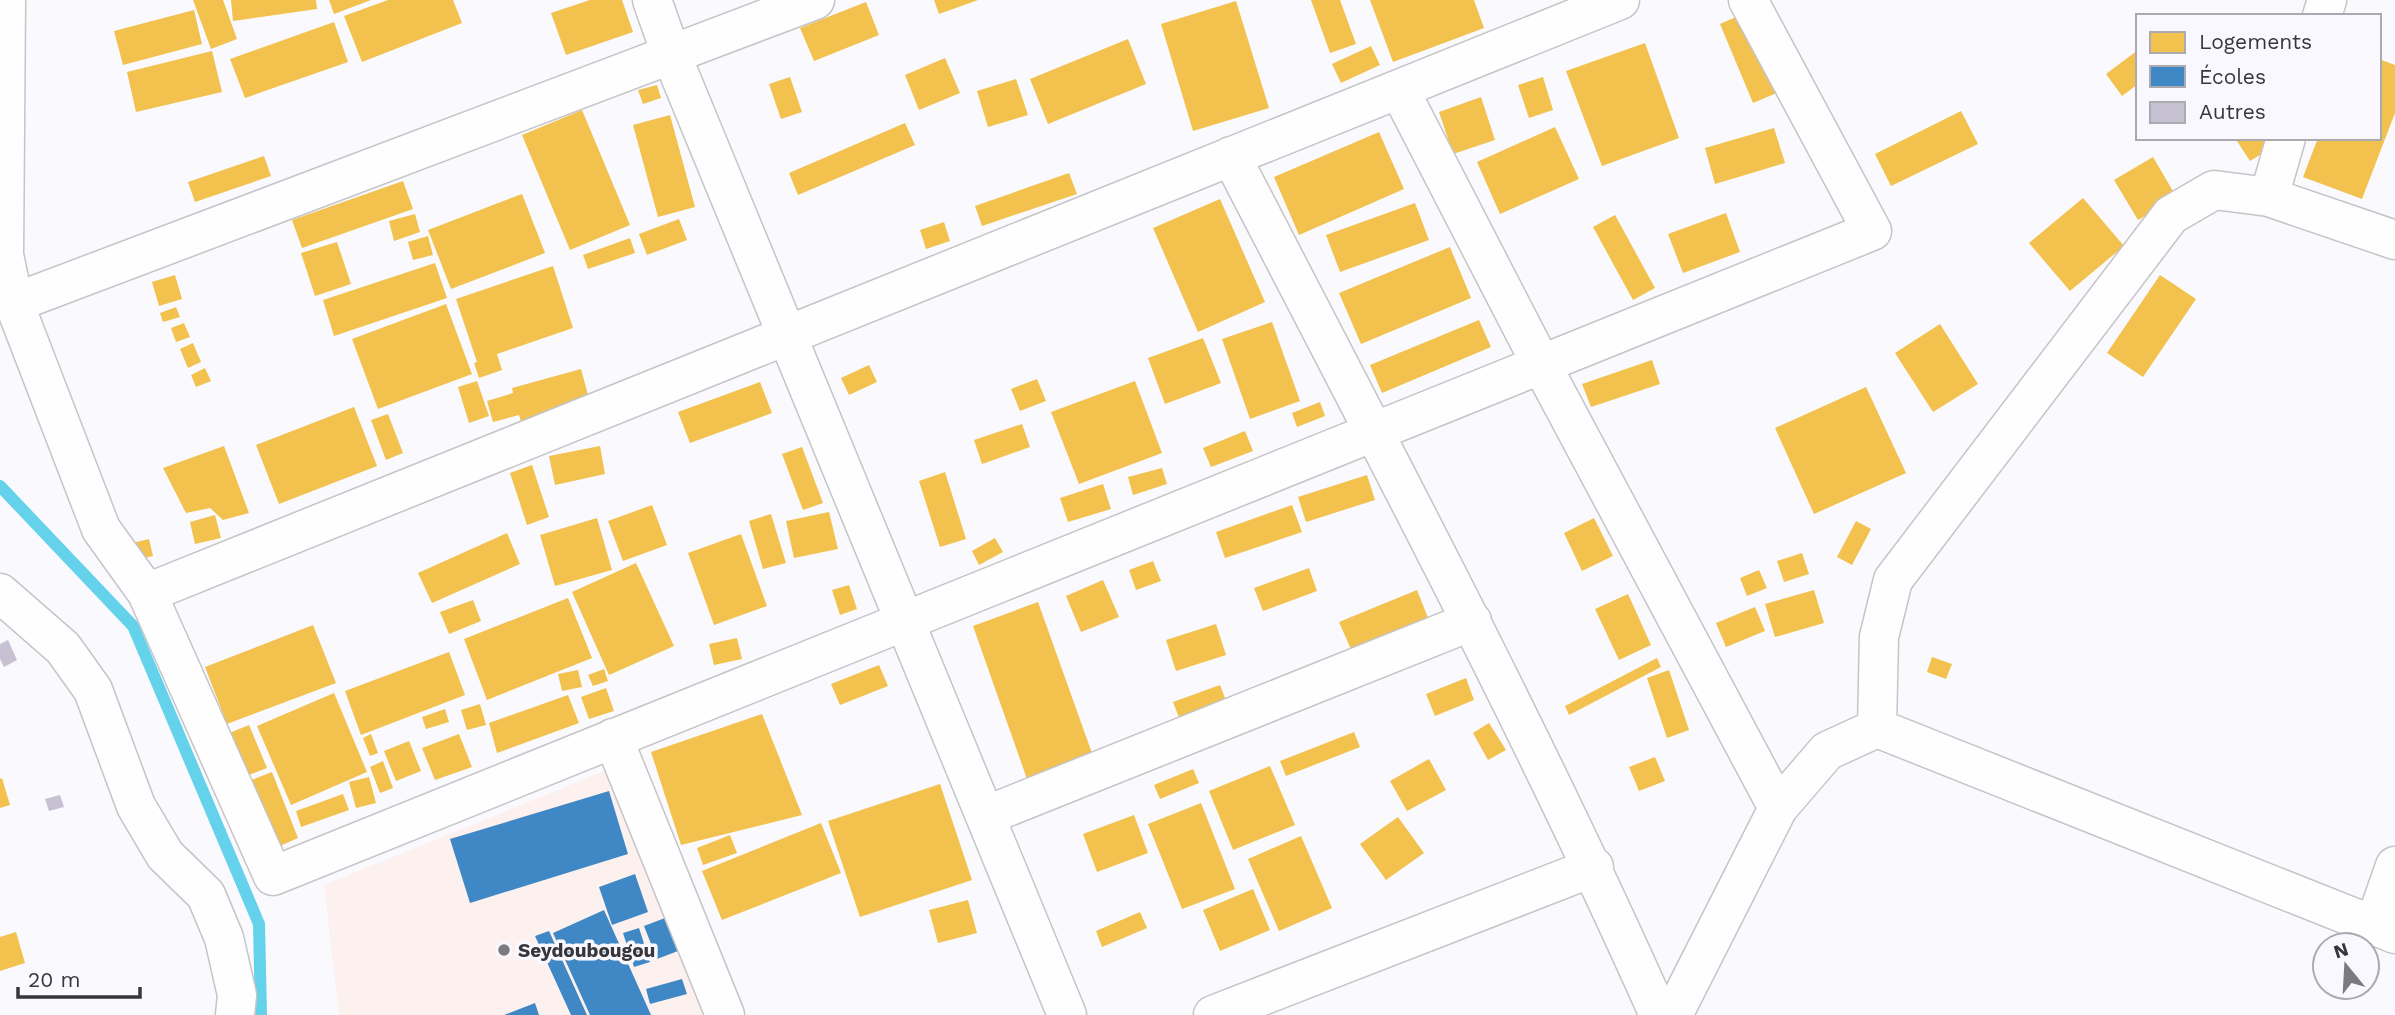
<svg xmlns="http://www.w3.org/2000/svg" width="2395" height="1015" font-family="'Work Sans',sans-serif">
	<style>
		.education { fill: #fcf1ee }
		.homes { fill: #f2c14e }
		.schools { fill: #3f88c5 }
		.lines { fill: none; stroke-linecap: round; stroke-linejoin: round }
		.stream { stroke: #65d2ec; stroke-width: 12 }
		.building { fill: #c6c1d3 }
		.street-casing { stroke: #c5c5c8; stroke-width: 41 }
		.street { stroke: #fefeff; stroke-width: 38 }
		.poi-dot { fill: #7b7a7e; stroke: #f9f8fe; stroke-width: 2.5 }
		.labels { text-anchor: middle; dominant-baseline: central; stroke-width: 7; stroke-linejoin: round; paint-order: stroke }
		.poi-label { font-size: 19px; font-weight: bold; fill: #37363a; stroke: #f9f8fe; text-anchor: start }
	</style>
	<rect width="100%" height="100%" fill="#faf9fd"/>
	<path class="education" d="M 607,770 L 703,1015 L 339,1015 L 324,885 Z"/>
	<path class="homes" d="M 193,0 L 223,0 L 237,39 L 211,49 Z
		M 231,0 L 316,0 L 317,9 L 233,21 Z
		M 329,0 L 371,0 L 334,14 Z
		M 388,0 L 453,0 L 462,23 L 362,62 L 344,16 Z
		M 590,0 L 622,0 L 633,32 L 566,55 L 551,13 Z
		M 934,0 L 978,0 L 939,14 Z
		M 1311,0 L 1340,0 L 1356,44 L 1330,53 Z
		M 1370,0 L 1474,0 L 1484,28 L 1393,62 Z
		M 1236,1 L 1269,108 L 1193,131 L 1161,24 Z
		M 866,2 L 879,35 L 814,61 L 800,28 Z
		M 194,10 L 202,44 L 123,65 L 114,31 Z
		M 1745,13 L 1779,92 L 1753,103 L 1720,24 Z
		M 334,22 L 348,62 L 245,98 L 230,59 Z
		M 1128,39 L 1146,84 L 1048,124 L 1030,79 Z
		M 1645,43 L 1679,138 L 1602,166 L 1566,71 Z
		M 1371,46 L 1380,65 L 1341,83 L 1332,64 Z
		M 2138,50 L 2138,84 L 2122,96 L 2106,74 Z
		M 212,51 L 222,92 L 136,112 L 127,72 Z
		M 945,58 L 960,93 L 919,110 L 905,75 Z
		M 2379,59 L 2395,65 L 2395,113 L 2362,199 L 2303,177 L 2318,138 L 2379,138 Z
		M 790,77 L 802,112 L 781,119 L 769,84 Z
		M 1543,77 L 1553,110 L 1529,118 L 1518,85 Z
		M 1016,79 L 1028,115 L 988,127 L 977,91 Z
		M 657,85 L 661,98 L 643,104 L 638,90 Z
		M 1481,97 L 1495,140 L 1453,154 L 1439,112 Z
		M 582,110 L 630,225 L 570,250 L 522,135 Z
		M 1961,111 L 1978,144 L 1891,186 L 1875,154 Z
		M 670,115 L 695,207 L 658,217 L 633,125 Z
		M 905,123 L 915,145 L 798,195 L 789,173 Z
		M 1555,127 L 1579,179 L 1500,214 L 1477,162 Z
		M 1774,128 L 1785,163 L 1715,184 L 1705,148 Z
		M 1379,132 L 1404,189 L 1299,235 L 1274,177 Z
		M 2235,138 L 2271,138 L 2276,145 L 2250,161 Z
		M 264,156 L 271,176 L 195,202 L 188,182 Z
		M 2153,157 L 2177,198 L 2138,220 L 2114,180 Z
		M 1069,173 L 1077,194 L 982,226 L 975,206 Z
		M 403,181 L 413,209 L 302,248 L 292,220 Z
		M 522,194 L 545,253 L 451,289 L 428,230 Z
		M 2083,198 L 2124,246 L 2070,291 L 2029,243 Z
		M 1220,199 L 1265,302 L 1198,332 L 1153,228 Z
		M 1415,203 L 1429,240 L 1340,272 L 1326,235 Z
		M 1726,213 L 1740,252 L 1683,273 L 1668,234 Z
		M 415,214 L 420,232 L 394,241 L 389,221 Z
		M 1615,215 L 1655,288 L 1633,300 L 1593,227 Z
		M 679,219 L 687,240 L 647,255 L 639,234 Z
		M 944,222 L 950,241 L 926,249 L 920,230 Z
		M 428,236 L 433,255 L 413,260 L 408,242 Z
		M 630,238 L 635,253 L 588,269 L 583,255 Z
		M 337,242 L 351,284 L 315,296 L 301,253 Z
		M 1450,247 L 1471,298 L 1361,344 L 1339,293 Z
		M 435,263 L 447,298 L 334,336 L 323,300 Z
		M 553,266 L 573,328 L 497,354 L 502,370 L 479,378 L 474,363 L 477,362 L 456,299 Z
		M 175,275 L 182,299 L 159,306 L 152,282 Z
		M 2160,275 L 2196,299 L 2143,377 L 2107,353 Z
		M 446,304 L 472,374 L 378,409 L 352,339 Z
		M 176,307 L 180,317 L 163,322 L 160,313 Z
		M 1479,320 L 1491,347 L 1382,393 L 1370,365 Z
		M 1272,322 L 1300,401 L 1250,419 L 1222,339 Z
		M 184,323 L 190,337 L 176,342 L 171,328 Z
		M 1940,324 L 1978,384 L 1933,412 L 1895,353 Z
		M 1203,338 L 1221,383 L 1165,404 L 1148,358 Z
		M 193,343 L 201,362 L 188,368 L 180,349 Z
		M 1652,360 L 1660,384 L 1591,407 L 1582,384 Z
		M 869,365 L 877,382 L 849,395 L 841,378 Z
		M 205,368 L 211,381 L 196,387 L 191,375 Z
		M 581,369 L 590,402 L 521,422 L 519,415 L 493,422 L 487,401 L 513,393 L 512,388 Z
		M 1037,379 L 1046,401 L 1020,411 L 1011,389 Z
		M 477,381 L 489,416 L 469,423 L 458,387 Z
		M 1135,381 L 1162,453 L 1079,484 L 1051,412 Z
		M 760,382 L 772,413 L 690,443 L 678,412 Z
		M 1866,387 L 1906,473 L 1814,514 L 1775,428 Z
		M 1320,402 L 1325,416 L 1297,427 L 1292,413 Z
		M 354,407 L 377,466 L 279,504 L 256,445 Z
		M 388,414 L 403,453 L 386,460 L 371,420 Z
		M 1022,424 L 1030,447 L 982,464 L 974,440 Z
		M 1245,431 L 1253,451 L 1211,467 L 1203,448 Z
		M 224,446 L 249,513 L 223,520 L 210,508 L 186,513 L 163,468 Z
		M 600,446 L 605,474 L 555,485 L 549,456 Z
		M 802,447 L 823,503 L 803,510 L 782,454 Z
		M 532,465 L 549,517 L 527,525 L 510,473 Z
		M 1162,468 L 1167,484 L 1133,495 L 1128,477 Z
		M 945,472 L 966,539 L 940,547 L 919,481 Z
		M 1367,475 L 1375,500 L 1306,522 L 1298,497 Z
		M 1103,484 L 1111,509 L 1068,522 L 1060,498 Z
		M 652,505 L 667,545 L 623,561 L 608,521 Z
		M 1292,505 L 1302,532 L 1225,558 L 1216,532 Z
		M 829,512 L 838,549 L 794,558 L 786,521 Z
		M 771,514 L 786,563 L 763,569 L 749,521 Z
		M 215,515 L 221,538 L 195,544 L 190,522 Z
		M 597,518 L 612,570 L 555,586 L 540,535 Z
		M 1594,518 L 1613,556 L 1582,571 L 1564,533 Z
		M 1856,521 L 1871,529 L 1852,565 L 1837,557 Z
		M 507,533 L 520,564 L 432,603 L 418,573 Z
		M 741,534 L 767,606 L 714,625 L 688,553 Z
		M 995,538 L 1003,552 L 979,565 L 972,551 Z
		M 149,539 L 153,556 L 136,560 L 132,543 Z
		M 1802,553 L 1809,574 L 1784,582 L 1777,561 Z
		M 1153,561 L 1161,581 L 1136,590 L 1129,570 Z
		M 636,563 L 674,646 L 609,675 L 572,592 Z
		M 1309,568 L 1317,591 L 1263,611 L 1254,588 Z
		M 1759,570 L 1767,588 L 1747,596 L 1740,578 Z
		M 1103,580 L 1119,617 L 1081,632 L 1066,596 Z
		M 849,585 L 857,609 L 840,615 L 832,590 Z
		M 1417,590 L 1430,623 L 1353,654 L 1339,622 Z
		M 1814,590 L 1824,623 L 1775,637 L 1765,604 Z
		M 1628,594 L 1651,645 L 1619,660 L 1595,609 Z
		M 568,598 L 592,658 L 487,700 L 464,639 Z
		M 473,600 L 481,621 L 449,634 L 440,612 Z
		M 1038,602 L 1093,756 L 1027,779 L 973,626 Z
		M 1755,607 L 1765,631 L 1726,647 L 1716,623 Z
		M 1216,624 L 1226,655 L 1176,671 L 1166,640 Z
		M 313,625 L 336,683 L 227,724 L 205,667 Z
		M 737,638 L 742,659 L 714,665 L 709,644 Z
		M 449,652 L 465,695 L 361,735 L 345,691 Z
		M 1932,657 L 1952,664 L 1946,679 L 1927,672 Z
		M 1657,658 L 1661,667 L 1569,715 L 1565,706 Z
		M 879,665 L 888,686 L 840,705 L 831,684 Z
		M 604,669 L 608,681 L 593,686 L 588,675 Z
		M 578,670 L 582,687 L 562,691 L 558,674 Z
		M 1669,670 L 1689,730 L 1667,738 L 1647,678 Z
		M 1466,678 L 1474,700 L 1435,716 L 1426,694 Z
		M 1220,685 L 1230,711 L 1183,728 L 1173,702 Z
		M 606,688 L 614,711 L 589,719 L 581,697 Z
		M 334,693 L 367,772 L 291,805 L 257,726 Z
		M 568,695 L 579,723 L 497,753 L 489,723 Z
		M 480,704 L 486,725 L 467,730 L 461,710 Z
		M 445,709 L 449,722 L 426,729 L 422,717 Z
		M 762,714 L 802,815 L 681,845 L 651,752 Z
		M 1489,723 L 1506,750 L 1488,760 L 1473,733 Z
		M 249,725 L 267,768 L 238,779 L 222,736 Z
		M 1354,732 L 1360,747 L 1286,776 L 1280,761 Z
		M 371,734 L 378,753 L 370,756 L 363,738 Z
		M 459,734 L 472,767 L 435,780 L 422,748 Z
		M 409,741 L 421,771 L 396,781 L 384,751 Z
		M 1655,757 L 1665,781 L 1639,791 L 1629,767 Z
		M 1429,759 L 1446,790 L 1407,811 L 1390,781 Z
		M 383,761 L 393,788 L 380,793 L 370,767 Z
		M 1270,766 L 1295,825 L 1233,850 L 1209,791 Z
		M 1193,769 L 1199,783 L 1160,799 L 1154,785 Z
		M 272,772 L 298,838 L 266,852 L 239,785 Z
		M 369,777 L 376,803 L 356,808 L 349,782 Z
		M 2,778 L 10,805 L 0,808 L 0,779 Z
		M 940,784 L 972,880 L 860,917 L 828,821 Z
		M 343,794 L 349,810 L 301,827 L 296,811 Z
		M 1201,803 L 1235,889 L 1182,909 L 1148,824 Z
		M 1134,815 L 1148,853 L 1097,872 L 1083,834 Z
		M 1398,817 L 1424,853 L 1386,880 L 1360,844 Z
		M 821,823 L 841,873 L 722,920 L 702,871 Z
		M 730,835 L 737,853 L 703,865 L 697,848 Z
		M 1301,836 L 1332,908 L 1279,931 L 1248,859 Z
		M 1253,889 L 1270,930 L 1220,951 L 1203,910 Z
		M 968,900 L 977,933 L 938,943 L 929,910 Z
		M 1140,912 L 1147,928 L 1102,947 L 1096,931 Z
		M 16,932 L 25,963 L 0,971 L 0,937 Z"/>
	<path class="schools" d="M 609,791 L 628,854 L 470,903 L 450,839 Z
		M 635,874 L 648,912 L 612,925 L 599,887 Z
		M 604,910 L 651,1015 L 590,1015 L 553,933 Z
		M 665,918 L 678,951 L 657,959 L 644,926 Z
		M 639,928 L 650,962 L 634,967 L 623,933 Z
		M 549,931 L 587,1015 L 571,1015 L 535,936 Z
		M 682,979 L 687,994 L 650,1004 L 646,989 Z
		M 535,1003 L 539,1015 L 504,1015 Z"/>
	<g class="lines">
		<path class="stream" d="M 0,486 L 133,626 L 259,924 L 261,1015"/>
	</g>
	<path class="building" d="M 8,640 L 17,660 L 4,667 L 0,659 L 0,644 Z
		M 60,795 L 64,807 L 49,811 L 45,799 Z"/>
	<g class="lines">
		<g class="street-casing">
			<path id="street" d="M 6,0 L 4,255 L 14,303 L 101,529 L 147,593 L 273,876 L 1872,231 L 1748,0
				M 652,0 L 671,54 L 1067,1015
				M 2322,16 L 2327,0
				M 1399,89 L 1541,364 L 1778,808
				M 1231,156 C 1378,441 1529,723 1659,1015
				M 2269,197 L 2286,138
				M 14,303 L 815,0
				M 0,593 L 63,648 L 93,690 L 136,806 L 165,855 L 206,895 L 224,938 L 237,995 L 235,1015
				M 147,593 L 1620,0
				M 1877,728 L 1879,637 L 1893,580 L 2171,215 L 2214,190 L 2269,197 L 2395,240
				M 613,738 L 725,1015
				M 985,816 L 1472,621
				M 2374,926 L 2395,866
				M 1213,1015 L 1594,867
				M 1673,1015 L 1778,808 L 1827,751 L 1877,728 L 2395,934"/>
		</g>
		<use href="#street" class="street"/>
	</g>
	<circle class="poi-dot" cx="504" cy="950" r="7"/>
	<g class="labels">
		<g class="poi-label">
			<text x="518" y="950">Seydoubougou</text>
		</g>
	</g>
	<rect x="2136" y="14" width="245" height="126" fill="#f9f8fe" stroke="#abaab0" stroke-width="2"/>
	<rect x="2150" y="32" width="35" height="21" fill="#f2c14e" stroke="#abaab0" stroke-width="2"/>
	<text x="2199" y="49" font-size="21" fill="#37363a">Logements</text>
	<rect x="2150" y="66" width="35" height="21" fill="#3f88c5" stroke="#abaab0" stroke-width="2"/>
	<text x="2199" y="84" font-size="21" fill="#37363a">Écoles</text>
	<rect x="2150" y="102" width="35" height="21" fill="#c6c1d3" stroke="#abaab0" stroke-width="2"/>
	<text x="2199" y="119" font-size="21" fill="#37363a">Autres</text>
	<g transform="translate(2346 966) rotate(342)"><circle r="33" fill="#f9f8fe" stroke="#abaab0" stroke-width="2"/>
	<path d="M0-5L12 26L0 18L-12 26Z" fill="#7b7a7e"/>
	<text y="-10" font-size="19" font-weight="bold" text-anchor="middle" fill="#37363a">N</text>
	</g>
	<path d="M18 987v10h122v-10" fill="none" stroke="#37363a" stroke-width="3.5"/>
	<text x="28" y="987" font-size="21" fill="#37363a" stroke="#f9f8fe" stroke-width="5" paint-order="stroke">20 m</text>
</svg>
